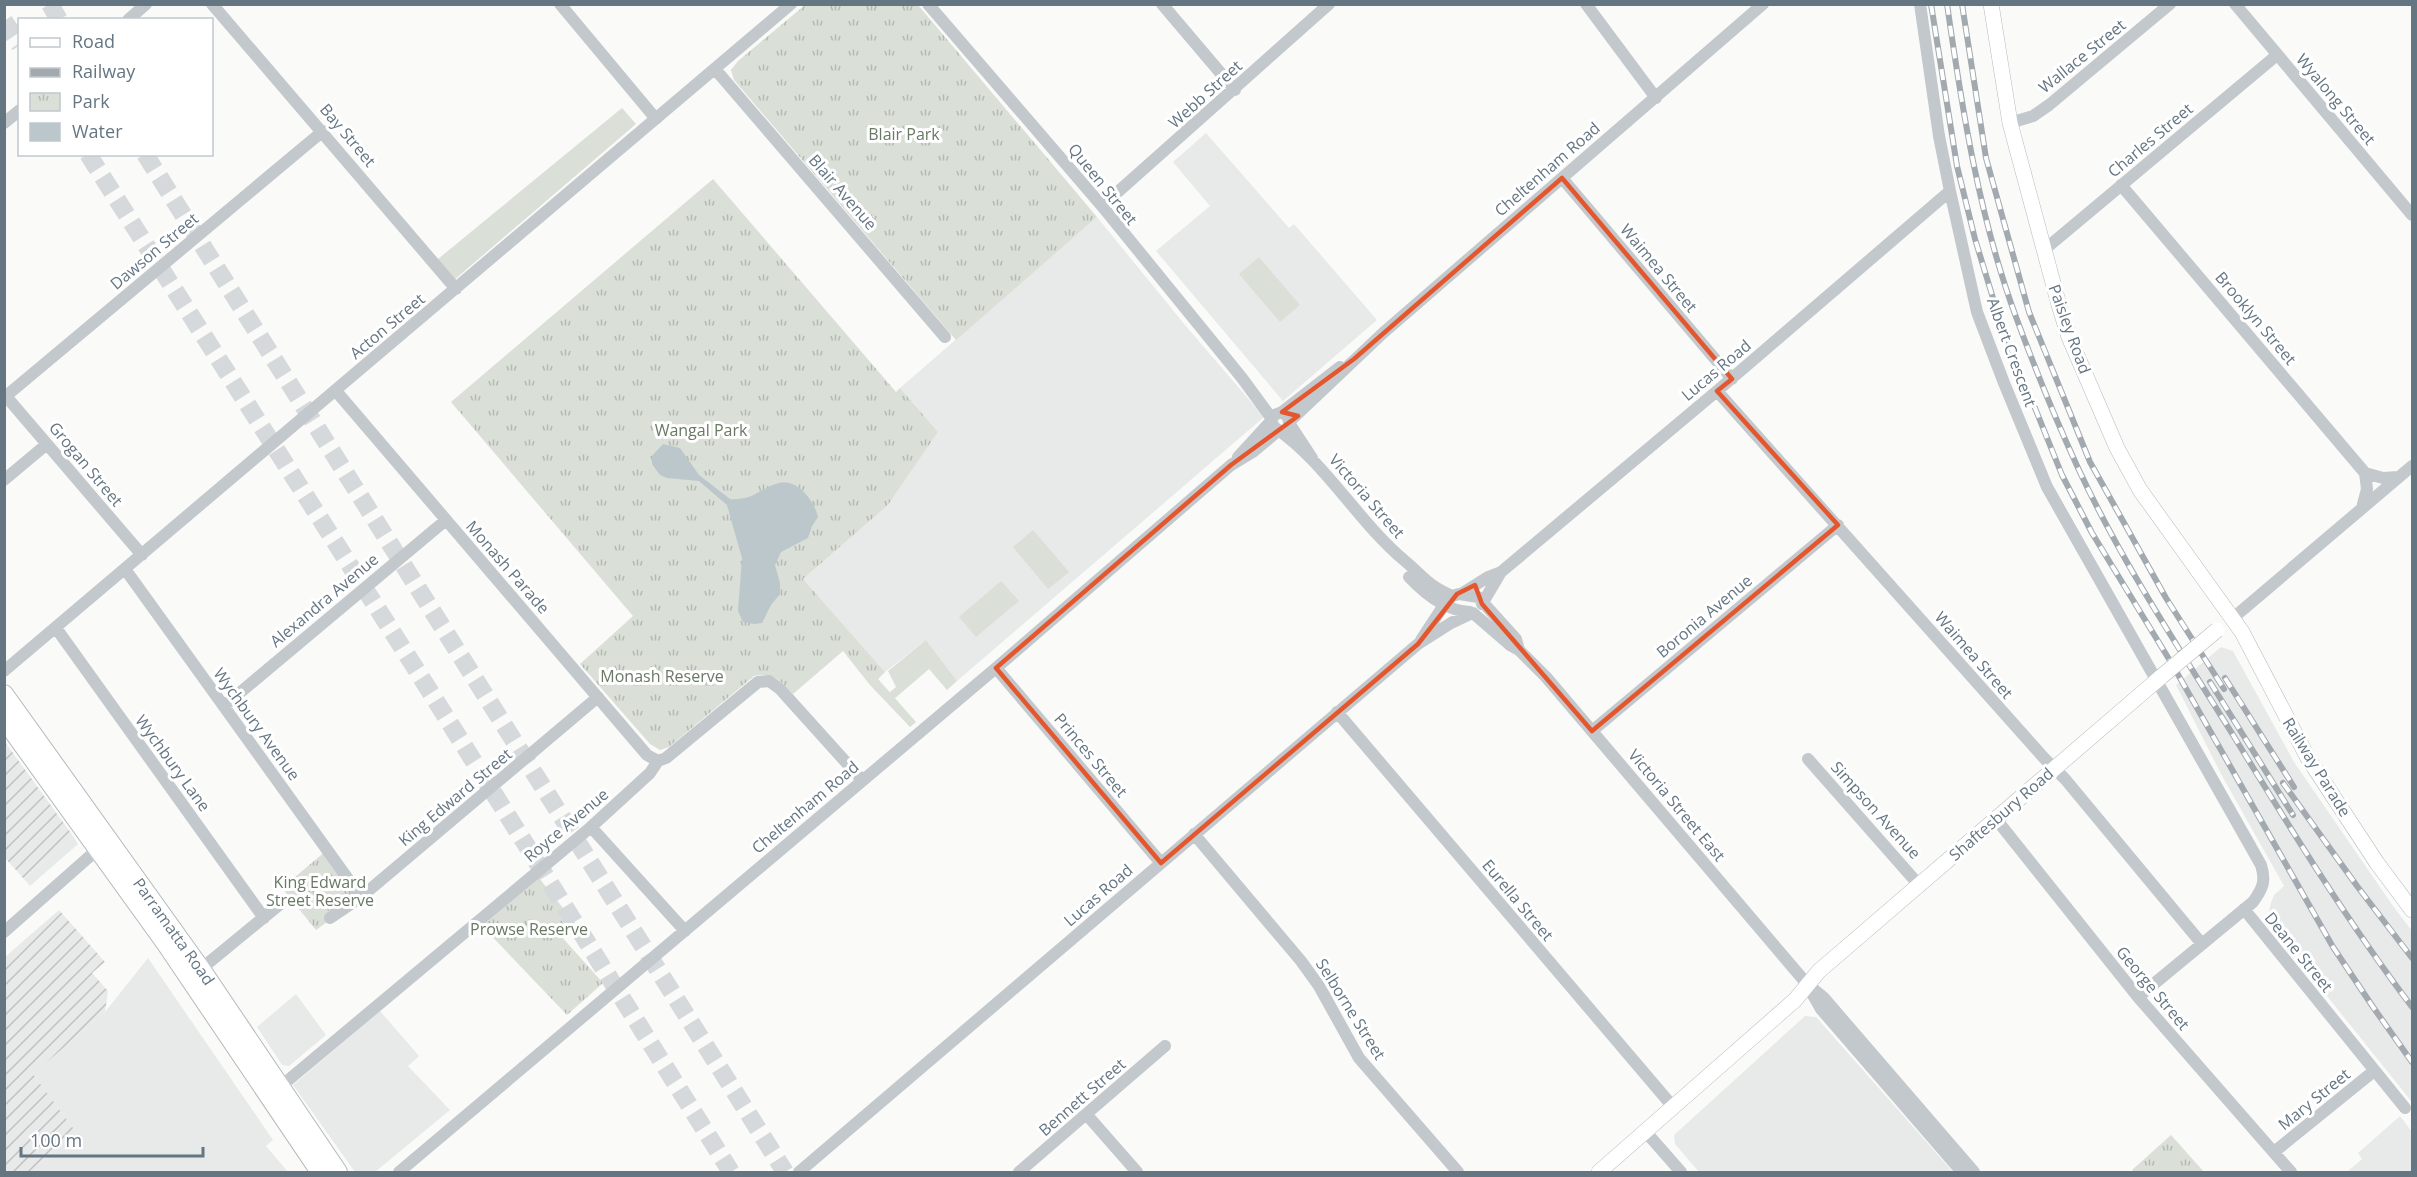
<svg xmlns="http://www.w3.org/2000/svg" width="2417" height="1177" font-family="'Open Sans',sans-serif">
	<style>
		.built { fill: #e8e9e9 }
		.industrial { fill: url(#industrial-furrows) }
		.green { fill: #dadfd7 }
		.park { fill: url(#park-tufts) }
		.water { fill: #bbc7cb }
		.lines { fill: none; stroke-linecap: round; stroke-linejoin: round }
		.highway-tunnel { stroke: #d5d9db; stroke-width: 18; stroke-dasharray: 18 9; stroke-linecap: butt }
		.major-casing { stroke: #b5babe; stroke-width: 16 }
		.highway-casing { stroke: #b4b9bd; stroke-width: 20 }
		.minor { stroke: #c3c8cc; stroke-width: 12 }
		.major { stroke: #fff; stroke-width: 15 }
		.highway { stroke: #fff; stroke-width: 18 }
		.rail-casing { stroke: #a2aab0; stroke-width: 6 }
		.rail { stroke: #fff; stroke-width: 4; stroke-dasharray: 11; stroke-linecap: butt }
		.major-bridge-casing { stroke: #b5babe; stroke-width: 16; stroke-linecap: butt }
		.major-bridge { stroke: #fff; stroke-width: 15 }
		.marked { fill: none; stroke: #e4572e; stroke-width: 4.5; stroke-linejoin: round }
		.labels { text-anchor: middle; dominant-baseline: central; stroke-width: 6; stroke-linejoin: round; paint-order: stroke }
		.street-label { font-size: 16px; fill: #657683; stroke: #fff }
		.park-label { font-size: 16px; fill: #687a64; stroke: #fff }
	</style>
	<defs>
		<pattern id="industrial-furrows" width="10" height="10" patternUnits="userSpaceOnUse" patternTransform="scale(1.5)"><rect width="10" height="10" fill="#e8e9e9"/><path d="M-1 1l2-2M0 10L10 0M9 11l2-2" fill="none" stroke="#c0c1c2"/></pattern>
		<pattern id="park-tufts" width="24" height="20" patternUnits="userSpaceOnUse" patternTransform="scale(1.5)"><rect width="24" height="20" fill="#dadfd7"/><path d="M3 7l-1-3M5 7V3M7 7l1-3M15 17l-1-3M17 17v-4M19 17l1-3" fill="none" stroke="#b4b9b4"/></pattern>
	</defs>
	<rect width="100%" height="100%" fill="#fafaf8"/>
	<path class="built" d="M 1206,133 L 1289,228 L 1294,224 L 1377,320 L 1283,401 L 1156,251 L 1210,206 L 1173,162 Z
		M 1097,217 L 1185,325 L 1264,417 L 957,681 L 926,640 L 885,672 L 803,579 L 888,505 L 938,432 L 900,388 Z
		M 2221,647 L 2233,651 L 2294,762 L 2393,906 L 2412,931 L 2412,1102 L 2270,925 L 2268,916 L 2271,903 L 2274,895 L 2284,886 L 2221,774 L 2176,685 Z
		M 73,836 L 78,844 L 30,886 L 24,879 Z
		M 148,958 L 273,1140 L 266,1146 L 288,1172 L 29,1172 L 76,1132 L 33,1074 L 105,1012 Z
		M 296,994 L 326,1035 L 289,1066 L 282,1065 L 257,1027 Z
		M 380,1011 L 419,1056 L 408,1066 L 450,1110 L 375,1172 L 355,1172 L 293,1085 Z
		M 1805,1016 L 1816,1017 L 1953,1172 L 1699,1172 L 1675,1144 L 1674,1135 Z
		M 2400,1116 L 2412,1132 L 2412,1172 L 2347,1172 L 2362,1159 L 2358,1153 Z"/>
	<path class="industrial" d="M 5,742 L 73,836 L 24,879 L 5,858 Z
		M 59,910 L 105,962 L 92,973 L 108,991 L 105,1012 L 33,1074 L 76,1132 L 29,1172 L 5,1172 L 5,957 Z"/>
	<path class="green" d="M 622,108 L 636,124 L 454,280 L 438,259 Z
		M 1259,257 L 1300,305 L 1280,322 L 1239,274 Z
		M 1033,530 L 1069,572 L 1048,589 L 1013,547 Z
		M 1001,581 L 1019,601 L 976,637 L 959,617 Z
		M 926,640 L 957,681 L 947,690 L 929,669 L 894,699 L 889,693 L 896,687 L 888,671 Z"/>
	<path class="park" d="M 805,5 L 918,5 L 1097,217 L 956,340 L 734,80 L 731,70 L 738,61 Z
		M 713,179 L 896,392 L 900,388 L 938,432 L 888,505 L 803,579 L 885,672 L 878,679 L 916,722 L 910,727 L 870,685 L 843,651 L 793,694 C 780,680 773,672 754,676 L 669,747 L 660,750 L 650,744 L 580,664 L 633,616 L 451,402 Z
		M 327,850 L 361,897 L 316,930 L 282,888 Z
		M 539,878 L 575,923 L 560,935 L 603,983 L 567,1015 L 482,926 Z
		M 2171,1135 L 2204,1172 L 2134,1172 L 2132,1170 Z"/>
	<path class="water" d="M 663,444 L 680,448 L 699,475 L 730,499 C 754,501 760,488 779,483 C 797,478 815,502 818,517 L 812,526 L 808,538 L 781,552 L 775,565 L 780,583 L 780,594 L 771,605 L 762,623 L 754,624 L 743,622 L 738,611 L 742,558 L 727,505 L 699,481 L 667,478 L 660,475 L 652,464 L 652,456 Z"/>
	<g class="lines">
		<path class="highway-tunnel" d="M 50,4 L 59,20
			M 4,21 L 20,45
			M 88,154 L 414,666 L 731,1172
			M 145,154 L 785,1172"/>
		<g class="major-casing">
			<path id="major" d="M 1991,4 L 2010,123 L 2059,305 L 2069,337 L 2117,448 L 2140,490 L 2242,632 L 2308,758 L 2377,863 L 2412,910
				M 1599,1172 L 1795,1000 L 1819,971 L 2162,676"/>
		</g>
		<g class="highway-casing">
			<g id="highway">
				<path id="s1" d="M 4,694 L 201,969 L 338,1172"/>
				<path d="M 4,719 L 166,944 L 320,1172"/>
			</g>
		</g>
		<path class="minor" d="M 212,4 L 456,289
			M 560,4 L 656,119
			M 928,4 L 1102,206 L 1242,378 L 1272,419
			M 1162,4 L 1235,90
			M 1586,4 L 1656,98
			M 1920,4 L 1939,136 L 1950,191 L 1977,312 L 2004,383 L 2047,487 L 2261,865 C 2266,881 2263,888 2253,902 L 2138,997
			M 2235,4 L 2412,215
			M 128,20 L 146,4
			M 715,69 L 945,337
			M 4,123 L 20,110
			M 2010,123 L 2033,116 L 2049,105 L 2170,4
			M 1562,178 L 1732,379
			M 2121,185 L 2365,473 L 2383,478 L 2398,477
			M 1102,206 L 1329,4
			M 2044,250 L 2277,55
			M 336,391 L 647,755 L 658,761
			M 1717,391 L 2044,758 L 2065,779 L 2202,944
			M 4,394 L 142,555
			M 6,396 L 323,131
			M 1282,412 L 1340,367
			M 1289,422 L 1383,333 L 1763,4
			M 1238,457 L 1271,421
			M 1312,458 L 1289,423 L 1288,417 L 1282,412 L 1274,415 L 1271,421 L 1274,427 C 1326,462 1357,521 1405,561 C 1424,577 1427,585 1452,596
			M 4,480 L 47,444
			M 2362,508 L 2367,489 L 2365,473
			M 125,569 L 361,897
			M 1409,577 C 1426,595 1446,611 1470,612
			M 1461,594 L 1488,577 L 1501,572 L 1717,391 L 1950,191
			M 1482,604 L 1501,572
			M 1473,613 L 1510,645 L 1519,650 L 1546,677 L 1807,984 L 1824,998 L 1974,1172
			M 2233,618 L 2412,466
			M 56,628 L 264,918
			M 1421,640 L 1444,605 L 1452,596 L 1459,594 L 1478,597 L 1516,639 L 1519,650
			M 996,668 L 1161,863
			M 4,671 L 791,4
			M 224,706 L 446,520
			M 1337,712 L 1674,1108
			M 1592,731 L 1838,525
			M 1808,759 L 1919,885
			M 1996,819 L 2138,997 L 2291,1172
			M 591,827 L 685,931
			M 1194,834 L 1301,961 L 1319,986 L 1359,1058 L 1458,1172
			M 2244,909 L 2405,1108
			M 330,918 L 361,897 L 598,697
			M 4,932 L 98,849
			M 201,969 L 285,900
			M 1809,988 L 1821,1009 L 1962,1172
			M 280,1087 L 591,827 L 650,773 L 658,761 L 666,758 L 758,682 L 769,681 L 780,689 L 862,780
			M 1087,1115 L 1137,1172
			M 1645,1131 L 1681,1172
			M 2274,1152 L 2374,1071
			M 399,1172 L 996,668 L 1231,465 L 1254,451 L 1279,430
			M 799,1172 L 1418,644 L 1451,623 L 1472,613
			M 1019,1172 L 1165,1046"/>
		<use href="#major" class="major"/>
		<use href="#highway" class="highway"/>
		<g class="rail-casing">
			<path id="rail" d="M 1931,4 L 1957,166 L 1975,239 L 2000,321 L 2062,475 L 2092,533 L 2172,664 L 2333,947 L 2373,1007 L 2412,1062
				M 1947,4 C 1962,109 1979,217 2016,317 C 2034,366 2056,420 2078,468 C 2121,561 2179,648 2233,735 C 2290,828 2347,921 2412,1007
				M 1962,4 L 1986,158 L 2029,312 L 2090,462 L 2166,598 L 2224,689
				M 2225,678 L 2294,787
				M 2210,682 L 2293,815
				M 2283,783 L 2357,886 L 2412,958"/>
		</g>
		<use href="#rail" class="rail"/>
		<g class="major-bridge-casing">
			<path id="major-bridge" d="M 2162,676 L 2217,630"/>
		</g>
		<use href="#major-bridge" class="major-bridge"/>
	</g>
	<path class="marked" d="M 1562,178 L 1732,379 L 1717,391 L 1838,525 L 1592,731 L 1482,604 L 1475,585 L 1457,594 L 1418,644 L 1161,863 L 996,668 L 1231,465 L 1298,416 L 1282,412 L 1354,359 Z"/>
	<g class="labels">
		<g class="street-label">
			<text transform="translate(2082 56) rotate(-39)">Wallace Street</text>
			<text transform="translate(1205 94) rotate(-42)">Webb Street</text>
			<text transform="translate(2336 99) rotate(50)">Wyalong Street</text>
			<text transform="translate(348 135) rotate(50)">Bay Street</text>
			<text transform="translate(2150 140) rotate(-40)">Charles Street</text>
			<text transform="translate(1547 169) rotate(-41)">Cheltenham Road</text>
			<text transform="translate(1103 184) rotate(51)">Queen Street</text>
			<text transform="translate(843 192) rotate(49)">Blair Avenue</text>
			<text transform="translate(154 251) rotate(-40)">Dawson Street</text>
			<text transform="translate(1659 268) rotate(50)">Waimea Street</text>
			<text transform="translate(2256 318) rotate(50)">Brooklyn Street</text>
			<text transform="translate(387 326) rotate(-40)">Acton Street</text>
			<text transform="translate(2070 329) rotate(70)">Paisley Road</text>
			<text transform="translate(2012 352) rotate(70)">Albert Crescent</text>
			<text transform="translate(1716 370) rotate(-40)">Lucas Road</text>
			<text transform="translate(86 464) rotate(50)">Grogan Street</text>
			<text transform="translate(1367 496) rotate(49)">Victoria Street</text>
			<text transform="translate(508 567) rotate(49)">Monash Parade</text>
			<text transform="translate(324 600) rotate(-40)">Alexandra Avenue</text>
			<text transform="translate(1704 616) rotate(-40)">Boronia Avenue</text>
			<text transform="translate(1974 655) rotate(49)">Waimea Street</text>
			<text transform="translate(257 724) rotate(54)">Wychbury Avenue</text>
			<text transform="translate(1091 755) rotate(50)">Princes Street</text>
			<text transform="translate(173 763) rotate(54)">Wychbury Lane</text>
			<text transform="translate(2317 767) rotate(58)">Railway Parade</text>
			<text transform="translate(455 797) rotate(-40)">King Edward Street</text>
			<text transform="translate(1677 805) rotate(50)">Victoria Street East</text>
			<text transform="translate(805 807) rotate(-40)">Cheltenham Road</text>
			<text transform="translate(1876 810) rotate(48)">Simpson Avenue</text>
			<text transform="translate(2001 814) rotate(-41)">Shaftesbury Road</text>
			<text transform="translate(566 825) rotate(-40)">Royce Avenue</text>
			<text transform="translate(1098 895) rotate(-41)">Lucas Road</text>
			<text transform="translate(1518 900) rotate(50)">Eurella Street</text>
			<text stroke="none"><textPath href="#s1" startOffset="292">Parramatta Road</textPath></text>
			<text transform="translate(2299 952) rotate(51)">Deane Street</text>
			<text transform="translate(2153 988) rotate(50)">George Street</text>
			<text transform="translate(1351 1009) rotate(58)">Selborne Street</text>
			<text transform="translate(1082 1097) rotate(-41)">Bennett Street</text>
			<text transform="translate(2314 1099) rotate(-39)">Mary Street</text>
		</g>
		<g class="park-label">
			<text x="904" y="134">Blair Park</text>
			<text x="701" y="430">Wangal Park</text>
			<text x="662" y="676">Monash Reserve</text>
			<text x="320" y="882">King Edward<tspan x="320" dy="18">Street Reserve</tspan></text>
			<text x="529" y="929">Prowse Reserve</text>
		</g>
	</g>
	<rect width="2417" height="1177" fill="none" stroke="#657683" stroke-width="12"/>
	<rect x="18" y="18" width="195" height="138" fill="#ffffff" stroke="#c1c8cd" stroke-width="1.5"/>
	<rect x="30" y="38" width="30" height="9" fill="#ffffff" stroke="#c1c8cd" stroke-width="1.5"/>
	<text x="72" y="48" font-size="18" fill="#657683">Road</text>
	<rect x="30" y="68" width="30" height="9" fill="#a2aab0" stroke="#c1c8cd" stroke-width="1.5"/>
	<text x="72" y="78" font-size="18" fill="#657683">Railway</text>
	<rect x="30" y="93" width="30" height="18" fill="url(#park-tufts)" stroke="#c1c8cd" stroke-width="1.5"/>
	<text x="72" y="108" font-size="18" fill="#657683">Park</text>
	<rect x="30" y="123" width="30" height="18" fill="#bbc7cb" stroke="#c1c8cd" stroke-width="1.5"/>
	<text x="72" y="138" font-size="18" fill="#657683">Water</text>
	<path d="M21 1147v9h182v-9" fill="none" stroke="#657683" stroke-width="3"/>
	<text x="30" y="1147" font-size="18" fill="#657683" stroke="#ffffff" stroke-width="4.5" paint-order="stroke">100 m</text>
</svg>
